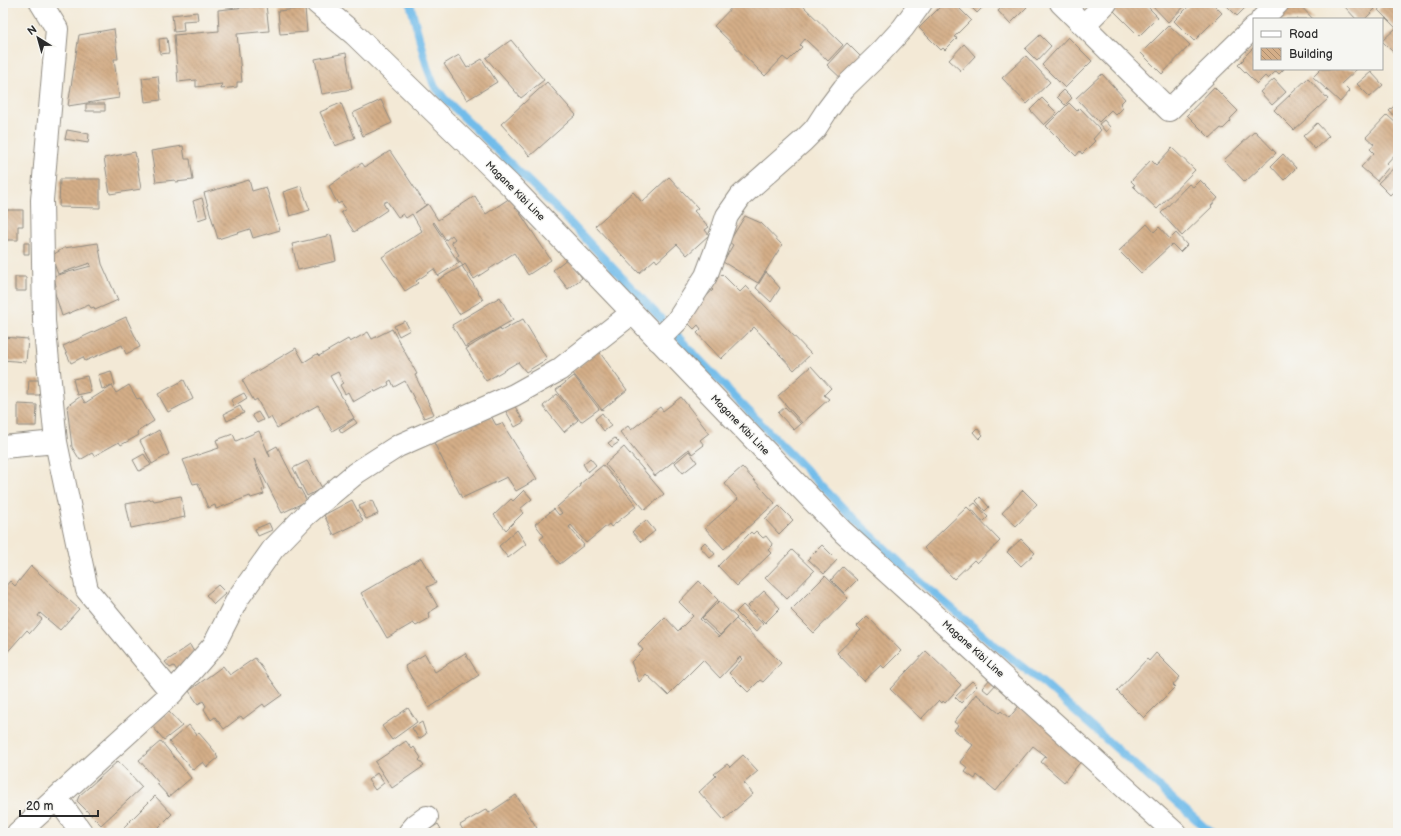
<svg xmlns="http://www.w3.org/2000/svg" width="1401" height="836" font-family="'Balsamiq Sans',sans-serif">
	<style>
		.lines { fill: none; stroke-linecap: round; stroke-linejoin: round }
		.stream { stroke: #71bcea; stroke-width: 8 }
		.building { fill: url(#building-back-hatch) }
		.minor-casing { stroke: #8f8a80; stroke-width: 24 }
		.major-casing { stroke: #8f8a80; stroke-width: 24 }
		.minor { stroke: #fff; stroke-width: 22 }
		.major { stroke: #fff; stroke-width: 22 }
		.labels { text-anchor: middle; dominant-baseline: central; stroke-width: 3; stroke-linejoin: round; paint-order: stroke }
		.street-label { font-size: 10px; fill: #2b2b2b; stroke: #f6f6f2 }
	</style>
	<defs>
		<pattern id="building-back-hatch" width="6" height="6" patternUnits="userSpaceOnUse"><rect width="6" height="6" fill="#d4ae88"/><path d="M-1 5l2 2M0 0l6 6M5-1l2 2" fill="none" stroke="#ac8e6f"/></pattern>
	</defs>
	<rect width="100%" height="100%" fill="#f6f6f2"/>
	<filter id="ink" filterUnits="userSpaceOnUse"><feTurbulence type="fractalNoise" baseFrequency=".025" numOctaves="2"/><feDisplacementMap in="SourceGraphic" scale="8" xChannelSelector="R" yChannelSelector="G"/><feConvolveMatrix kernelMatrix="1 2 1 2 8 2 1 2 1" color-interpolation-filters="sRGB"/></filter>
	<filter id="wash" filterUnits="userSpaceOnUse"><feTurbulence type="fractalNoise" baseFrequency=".012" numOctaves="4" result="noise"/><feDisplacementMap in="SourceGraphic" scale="16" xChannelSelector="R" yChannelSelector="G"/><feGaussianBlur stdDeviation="0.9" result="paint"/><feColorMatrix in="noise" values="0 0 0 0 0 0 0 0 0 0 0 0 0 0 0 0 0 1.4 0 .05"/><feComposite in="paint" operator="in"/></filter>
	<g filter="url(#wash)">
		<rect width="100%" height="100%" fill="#f3e9d6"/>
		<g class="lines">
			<path class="stream" d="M 410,3 L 427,67 L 434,85 L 444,98 L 561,213 L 734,396 L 850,515 L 913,575 L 996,646 L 1044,684 L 1211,833"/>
		</g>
		<g id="blocks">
			<path class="building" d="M 736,3 L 800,3 L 843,45 L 828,61 L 805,39 L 800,45 L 802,47 L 788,61 L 783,57 L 765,76 L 714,26 Z
				M 944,3 L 954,3 L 971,20 L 954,37 L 957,38 L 945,50 L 943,48 L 941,50 L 919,28 Z
				M 967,3 L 987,3 L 977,13 Z
				M 1006,3 L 1022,3 L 1027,7 L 1010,24 L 998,11 Z
				M 1120,3 L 1144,3 L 1158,17 L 1139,36 L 1113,10 Z
				M 1150,3 L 1188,3 L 1168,22 Z
				M 1192,3 L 1212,3 L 1222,13 L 1194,41 L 1174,21 Z
				M 1224,3 L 1250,3 L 1237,16 Z
				M 1293,3 L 1298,3 L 1313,19 L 1276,19 Z
				M 1349,3 L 1369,3 L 1375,9 L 1365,19 L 1356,19 L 1345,7 Z
				M 1385,3 L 1398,3 L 1398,51 L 1395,54 L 1382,41 L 1396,28 L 1378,10 Z
				M 266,5 L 269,31 L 237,34 L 242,82 L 237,82 L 237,87 L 221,89 L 222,84 L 196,87 L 196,80 L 178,82 L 174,35 L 219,31 L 218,10 Z
				M 305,8 L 307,32 L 280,34 L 278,11 Z
				M 197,12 L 198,20 L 183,21 L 184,31 L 174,32 L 172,15 Z
				M 1169,25 L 1190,45 L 1162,74 L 1141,53 Z
				M 114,29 L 118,59 L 114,59 L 119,98 L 68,106 L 79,35 Z
				M 1040,35 L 1051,46 L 1037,61 L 1025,49 Z
				M 1068,37 L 1092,61 L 1065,88 L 1042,65 Z
				M 167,38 L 169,53 L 160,54 L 159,39 Z
				M 511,40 L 544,80 L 521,98 L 486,58 Z
				M 847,43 L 865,61 L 845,82 L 827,65 Z
				M 964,44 L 975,56 L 961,71 L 949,60 Z
				M 1254,47 L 1254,69 L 1284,69 L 1279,74 L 1276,71 L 1268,79 L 1265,76 L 1257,84 L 1238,65 L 1244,59 L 1243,58 Z
				M 346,53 L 352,89 L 322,94 L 315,59 Z
				M 459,55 L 467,68 L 482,59 L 497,82 L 467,100 L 444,64 Z
				M 1026,56 L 1050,82 L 1027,104 L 1002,78 Z
				M 1321,69 L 1357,69 L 1342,83 L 1350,91 L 1340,102 L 1313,77 Z
				M 1371,72 L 1383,85 L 1370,97 L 1357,84 Z
				M 1102,74 L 1125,99 L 1120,104 L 1123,108 L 1116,115 L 1111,110 L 1099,122 L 1076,98 Z
				M 158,76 L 161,100 L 145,102 L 142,78 Z
				M 1308,78 L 1328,99 L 1294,130 L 1274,110 Z
				M 1274,79 L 1286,92 L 1272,105 L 1260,92 Z
				M 547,82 L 576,115 L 530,156 L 501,124 Z
				M 1214,87 L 1238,111 L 1230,119 L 1231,121 L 1223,129 L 1221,128 L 1210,138 L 1187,115 Z
				M 1064,90 L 1072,98 L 1065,105 L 1057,97 Z
				M 1042,98 L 1057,113 L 1044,125 L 1030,110 Z
				M 381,100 L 392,123 L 363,136 L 353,113 Z
				M 1398,102 L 1398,119 L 1389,111 Z
				M 341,103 L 355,138 L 335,146 L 320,112 Z
				M 1069,103 L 1077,111 L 1080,108 L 1101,130 L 1093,139 L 1095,141 L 1082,154 L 1080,151 L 1076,156 L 1046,126 Z
				M 86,104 L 105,104 L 105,111 L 86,111 Z
				M 1387,115 L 1398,125 L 1398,151 L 1386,164 L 1389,167 L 1377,181 L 1361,167 L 1374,153 L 1370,149 L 1374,144 L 1366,137 Z
				M 1104,120 L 1110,127 L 1106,132 L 1099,124 Z
				M 1317,123 L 1329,136 L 1315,149 L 1303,136 Z
				M 67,130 L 89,134 L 88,143 L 65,139 Z
				M 1255,131 L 1276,153 L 1245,182 L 1224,160 Z
				M 183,146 L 185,159 L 190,159 L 193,180 L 176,182 L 175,180 L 156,182 L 151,151 Z
				M 1172,148 L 1195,170 L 1157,209 L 1133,186 L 1135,185 L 1131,181 L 1151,160 L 1156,165 Z
				M 390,151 L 426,205 L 415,213 L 428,204 L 438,220 L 475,196 L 486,214 L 510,198 L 551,260 L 528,275 L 514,253 L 474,279 L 465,264 L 463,266 L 456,257 L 459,255 L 451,242 L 455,239 L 452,235 L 446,240 L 434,222 L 433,223 L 459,263 L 438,276 L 434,269 L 416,281 L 418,283 L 405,291 L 382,257 L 422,231 L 412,214 L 406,218 L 403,214 L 398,217 L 387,201 L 383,203 L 387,210 L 354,232 L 341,212 L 346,209 L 341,202 L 338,204 L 333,195 L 329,186 L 362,163 L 365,167 Z
				M 135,152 L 141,189 L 110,194 L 104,158 Z
				M 1283,154 L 1296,168 L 1284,180 L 1271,166 Z
				M 1398,164 L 1398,187 L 1390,195 L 1378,183 Z
				M 669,177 L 698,208 L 694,211 L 709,227 L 705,230 L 709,235 L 687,255 L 677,244 L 657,262 L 655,259 L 639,273 L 595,226 L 633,192 L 642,202 Z
				M 60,179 L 100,179 L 100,208 L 59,207 Z
				M 249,180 L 252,191 L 266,187 L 280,230 L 253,238 L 250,229 L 218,239 L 204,193 Z
				M 1200,180 L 1218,198 L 1211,206 L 1212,207 L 1182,236 L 1161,213 L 1189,184 L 1193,187 Z
				M 301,186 L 310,210 L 290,216 L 283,192 Z
				M 202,198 L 207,217 L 198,220 L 193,201 Z
				M 3,210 L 23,210 L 23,226 L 18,226 L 18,240 L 3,240 Z
				M 745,216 L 761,223 L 782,245 L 758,283 L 723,262 L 733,245 L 729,242 Z
				M 1147,224 L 1154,232 L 1159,227 L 1170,239 L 1176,233 L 1187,245 L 1180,252 L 1172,244 L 1141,273 L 1119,251 Z
				M 331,235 L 336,261 L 298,270 L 292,244 Z
				M 24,243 L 29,243 L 29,254 L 24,254 Z
				M 98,243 L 102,264 L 118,300 L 95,310 L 94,307 L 91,308 L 89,305 L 62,316 L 53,287 L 56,286 L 54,276 L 91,266 L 90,263 L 58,274 L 51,256 L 64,248 Z
				M 568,258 L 582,278 L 568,289 L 553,270 Z
				M 462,266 L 483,300 L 459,314 L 438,280 Z
				M 766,272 L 780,288 L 771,302 L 756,288 Z
				M 722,274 L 740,292 L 746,286 L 811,354 L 794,370 L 754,327 L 721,359 L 697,333 L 701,329 L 698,325 L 694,329 L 685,320 L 695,306 L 713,290 L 709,286 Z
				M 15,277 L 26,277 L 26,291 L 15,291 Z
				M 500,297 L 513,320 L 465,347 L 452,325 Z
				M 126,317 L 140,347 L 126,354 L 122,345 L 85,361 L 83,357 L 71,363 L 63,346 Z
				M 523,319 L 547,359 L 526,372 L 518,362 L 486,381 L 466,349 L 500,328 L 501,331 Z
				M 405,321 L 410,330 L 399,336 L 394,326 Z
				M 392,329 L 417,374 L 415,375 L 434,414 L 424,418 L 405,381 L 394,387 L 391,380 L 388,382 L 389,385 L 375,392 L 374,390 L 353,402 L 348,392 L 345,394 L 340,385 L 343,383 L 338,372 L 330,376 L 354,418 L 332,431 L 318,405 L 277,428 L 271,417 L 267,419 L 257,399 L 254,401 L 242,380 L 296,348 L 304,362 L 317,354 L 319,356 L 348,339 L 350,342 L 368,332 L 372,339 Z
				M 3,337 L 28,339 L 26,362 L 3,360 Z
				M 598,350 L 627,390 L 602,410 L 572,372 Z
				M 811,366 L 831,388 L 824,395 L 829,399 L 802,423 L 778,396 Z
				M 111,371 L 115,385 L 102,389 L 98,375 Z
				M 87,376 L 91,392 L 77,395 L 73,379 Z
				M 574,376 L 599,409 L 581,422 L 556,390 Z
				M 29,380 L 41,380 L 40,395 L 28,395 Z
				M 184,380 L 193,399 L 168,412 L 158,394 Z
				M 129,385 L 137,399 L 140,398 L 154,421 L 137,432 L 139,435 L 121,445 L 119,442 L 94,456 L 92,453 L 80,460 L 72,447 L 67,406 L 81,396 L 85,403 L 112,386 L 116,393 Z
				M 244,393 L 247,398 L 234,406 L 231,400 Z
				M 557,394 L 578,420 L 564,432 L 543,406 Z
				M 681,397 L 709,433 L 700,440 L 704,445 L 692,454 L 689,449 L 655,476 L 620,432 L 628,426 L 631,430 L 660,407 L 663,411 Z
				M 513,403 L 524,422 L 515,427 L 504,408 Z
				M 18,404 L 37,405 L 36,426 L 18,426 Z
				M 240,406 L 244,413 L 227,421 L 224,414 Z
				M 785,407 L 801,424 L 794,430 L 778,413 Z
				M 258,412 L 263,420 L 257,423 L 252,415 Z
				M 602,413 L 611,426 L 604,431 L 595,419 Z
				M 491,416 L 496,425 L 502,423 L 537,479 L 516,491 L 507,477 L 462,498 L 433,441 Z
				M 354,419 L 357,423 L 342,433 L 339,429 Z
				M 977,428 L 983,435 L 979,439 L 973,432 Z
				M 159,430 L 169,454 L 152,464 L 140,441 Z
				M 259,431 L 270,457 L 268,451 L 277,446 L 299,489 L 300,488 L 307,501 L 282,513 L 254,459 L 265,489 L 262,490 L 264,494 L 251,498 L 250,496 L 216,509 L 215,505 L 208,508 L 198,483 L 193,484 L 183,460 L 219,448 L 216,440 L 233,434 L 236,441 Z
				M 615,438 L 619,442 L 612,447 L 608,443 Z
				M 624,447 L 664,494 L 645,510 L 605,464 Z
				M 689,451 L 697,462 L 683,473 L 675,463 Z
				M 144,454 L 151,465 L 139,471 L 133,460 Z
				M 590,458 L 596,465 L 588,472 L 583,464 Z
				M 307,461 L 322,488 L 307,496 L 293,468 Z
				M 603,465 L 637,506 L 611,527 L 609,524 L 586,543 L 571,525 L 569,527 L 584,545 L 560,564 L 540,539 L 544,536 L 535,524 L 554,509 L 559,515 L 562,513 L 557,507 L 581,486 L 580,484 Z
				M 742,467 L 775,503 L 724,549 L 705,528 L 738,499 L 724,483 Z
				M 524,490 L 532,499 L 520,509 L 523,513 L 506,530 L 494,515 L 511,499 L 513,501 Z
				M 1023,490 L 1037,504 L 1016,526 L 1002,513 Z
				M 181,496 L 185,517 L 131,528 L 126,504 L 153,499 L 154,501 Z
				M 980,497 L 989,507 L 985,511 L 976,501 Z
				M 352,500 L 363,521 L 334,535 L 324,515 Z
				M 372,500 L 378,514 L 366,519 L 359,506 Z
				M 975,503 L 988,517 L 983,522 L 970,507 Z
				M 779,506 L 793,520 L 779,534 L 765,519 Z
				M 967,507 L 1000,541 L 977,563 L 974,560 L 954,579 L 924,548 Z
				M 646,520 L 655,531 L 641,542 L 632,532 Z
				M 269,523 L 272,530 L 258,536 L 255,529 Z
				M 517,530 L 526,544 L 508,558 L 499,546 Z
				M 756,531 L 763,538 L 766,536 L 773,545 L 768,550 L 771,553 L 737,586 L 718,566 L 751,532 L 753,534 Z
				M 1021,539 L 1035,553 L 1021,566 L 1007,552 Z
				M 705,542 L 715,554 L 710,558 L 700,547 Z
				M 822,545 L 837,560 L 824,574 L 808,559 Z
				M 792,550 L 814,571 L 787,599 L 765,578 Z
				M 421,558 L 436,583 L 427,587 L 438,607 L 428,613 L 430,618 L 416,626 L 413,623 L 387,638 L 361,593 Z
				M 31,566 L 79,609 L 60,630 L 40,613 L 38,616 L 42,619 L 30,633 L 27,630 L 3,657 L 3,586 L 4,588 L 10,581 L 15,586 Z
				M 843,567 L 857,580 L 844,593 L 831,580 Z
				M 825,576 L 848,598 L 814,633 L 791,610 Z
				M 699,581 L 718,600 L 700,619 L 719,637 L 736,619 L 781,663 L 763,682 L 760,680 L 748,692 L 729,673 L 742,659 L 740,657 L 720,678 L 703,660 L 668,695 L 646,674 L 639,682 L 631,662 L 643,650 L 638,644 L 665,617 L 678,631 L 693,616 L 679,602 Z
				M 218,585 L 226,593 L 214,604 L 206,595 Z
				M 764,591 L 780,608 L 765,623 L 748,606 Z
				M 719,601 L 737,618 L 720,635 L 702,618 Z
				M 743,605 L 763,624 L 756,632 L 736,612 Z
				M 867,616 L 901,651 L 884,668 L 881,665 L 864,681 L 837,653 L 861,630 L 857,626 Z
				M 190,645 L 194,652 L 178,672 L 174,666 L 170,668 L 165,662 Z
				M 926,651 L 961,685 L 945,703 L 943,701 L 942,703 L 939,700 L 921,719 L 890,689 Z
				M 465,653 L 479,675 L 429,708 L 405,666 L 425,654 L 435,672 Z
				M 1156,653 L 1180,677 L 1173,685 L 1175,687 L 1144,718 L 1117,691 L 1147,659 L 1149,661 Z
				M 255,658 L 282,695 L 265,707 L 263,704 L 243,719 L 241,716 L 224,729 L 215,717 L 211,720 L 204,709 L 206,706 L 203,701 L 198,704 L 189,691 L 223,666 L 230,675 Z
				M 991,678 L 997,683 L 988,693 L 982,688 Z
				M 972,681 L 977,686 L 961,703 L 955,697 Z
				M 976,694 L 999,713 L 1001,711 L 1009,718 L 1022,702 L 1083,759 L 1064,782 L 1041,762 L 1046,756 L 1033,746 L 996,791 L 977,775 L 975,779 L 965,772 L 968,768 L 960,762 L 973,745 L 954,730 L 958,725 L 954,722 Z
				M 408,708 L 417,722 L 392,740 L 382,726 Z
				M 169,712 L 182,726 L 164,740 L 152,726 Z
				M 422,722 L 426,734 L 419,739 L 412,728 Z
				M 189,725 L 197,735 L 199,733 L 217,754 L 216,755 L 218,758 L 207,767 L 203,762 L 193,770 L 169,742 Z
				M 161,741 L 191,778 L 169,797 L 157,784 L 159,783 L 139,760 Z
				M 406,741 L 412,749 L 414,747 L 421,758 L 419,760 L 424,766 L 392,788 L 375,762 Z
				M 743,755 L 758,771 L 744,783 L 753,794 L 724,820 L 699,792 L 716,776 L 714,774 L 727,764 L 730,767 Z
				M 118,761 L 142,787 L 101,825 L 77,801 L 79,796 Z
				M 377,773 L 384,783 L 375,790 L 368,780 Z
				M 516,795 L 537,828 L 530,833 L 465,833 L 460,825 L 487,809 L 489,813 Z
				M 155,796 L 172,814 L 153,833 L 124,833 L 121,830 Z
				M 438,824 L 441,829 L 433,833 L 430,829 Z"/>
		</g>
	</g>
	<g filter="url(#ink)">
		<use href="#blocks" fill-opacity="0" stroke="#8f8a80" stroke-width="1"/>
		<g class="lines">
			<g class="minor-casing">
				<path id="minor" d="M 41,3 L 57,29 L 42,200 L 44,321 L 56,442 L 87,590 L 172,693
					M 1061,3 L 1169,110 L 1254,27
					M 1262,19 L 1278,3
					M 1084,25 L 1106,3
					M 658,340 L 677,321 L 706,276 L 715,252 L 727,216 L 741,196 L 803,141 L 815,129 L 826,112 L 844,88 L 881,52 L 903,28 L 921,3
					M 3,447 L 56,442
					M 57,798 L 82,833
					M 18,833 L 172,693 L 214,645 L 238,598 L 273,549 L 306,515 L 356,473 L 398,446 L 514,395 L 559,370 L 632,313
					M 409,833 L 416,825 L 427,817"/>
			</g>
			<g class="major-casing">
				<path id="major" d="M 317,3 L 354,34 L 510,185 L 843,532 L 1175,833"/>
			</g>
			<use href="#minor" class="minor"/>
			<use href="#major" class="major"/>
		</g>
	</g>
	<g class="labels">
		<g class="street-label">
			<text transform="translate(515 191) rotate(45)">Magane Kibi Line</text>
			<text transform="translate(740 425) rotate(46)">Magane Kibi Line</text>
			<text transform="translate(973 649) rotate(42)">Magane Kibi Line</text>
		</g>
	</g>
	<rect width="1401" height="836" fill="none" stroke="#f6f6f2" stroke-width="16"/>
	<rect x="1253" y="18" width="130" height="52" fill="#f6f6f2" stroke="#a5a5a2"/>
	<rect x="1261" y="31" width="20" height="6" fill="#ffffff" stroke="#a5a5a2"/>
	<text x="1289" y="38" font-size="12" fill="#2b2b2b">Road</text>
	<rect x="1261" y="48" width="20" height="12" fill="url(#building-back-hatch)" stroke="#a5a5a2"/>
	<text x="1289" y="58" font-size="12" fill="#2b2b2b">Building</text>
	<g transform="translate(38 38) rotate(323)" stroke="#f6f6f2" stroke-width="3" paint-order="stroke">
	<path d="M0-3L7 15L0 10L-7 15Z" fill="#2b2b2b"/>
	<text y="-6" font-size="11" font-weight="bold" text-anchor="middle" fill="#2b2b2b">N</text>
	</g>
	<path d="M20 810v6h78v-6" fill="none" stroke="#2b2b2b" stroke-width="2"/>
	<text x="26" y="810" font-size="12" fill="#2b2b2b" stroke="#f6f6f2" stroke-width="3" paint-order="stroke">20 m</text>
</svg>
